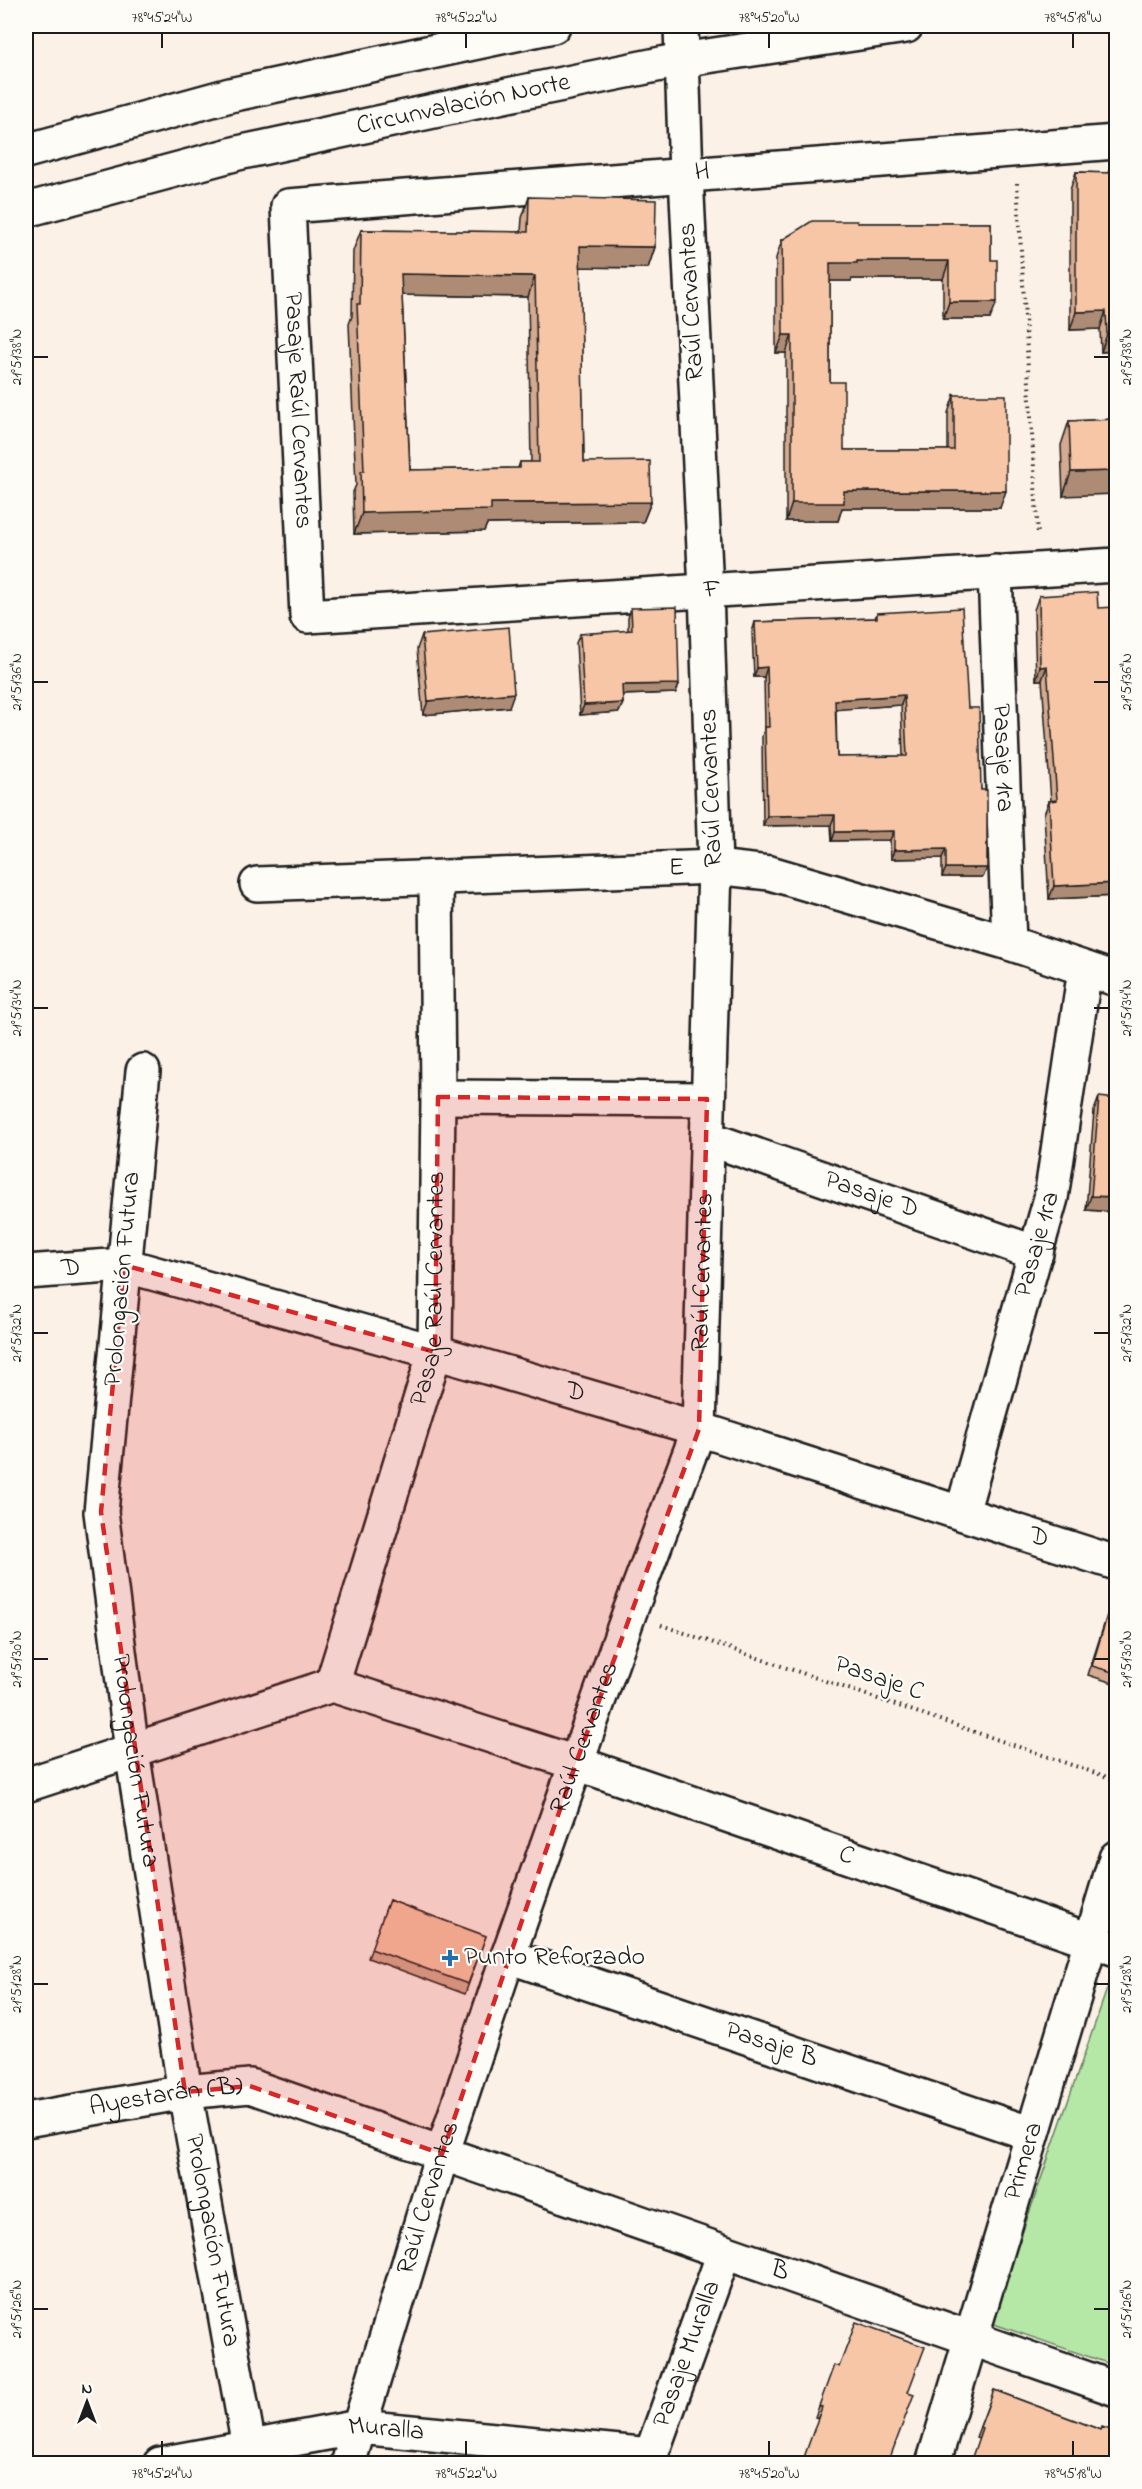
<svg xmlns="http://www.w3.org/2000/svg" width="1142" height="2489" font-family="'Indie Flower',sans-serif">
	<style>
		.green { fill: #b5e7a7; stroke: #688262; stroke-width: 1.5 }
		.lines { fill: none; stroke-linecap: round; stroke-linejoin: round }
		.minor-casing { stroke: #1c1c1c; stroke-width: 38 }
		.highway-casing { stroke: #1c1c1c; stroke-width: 38 }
		.path { stroke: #1c1c1c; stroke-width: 4; stroke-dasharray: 1.5 4.5; stroke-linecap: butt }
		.minor { stroke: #fdfcf7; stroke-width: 33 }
		.highway { stroke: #fdfcf7; stroke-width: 33 }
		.wall { fill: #d4aa90; stroke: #1c1c1c; stroke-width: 1.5; fill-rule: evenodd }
		.shaded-wall { fill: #ad8b75; stroke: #1c1c1c; stroke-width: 1.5 }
		.building { fill: #f7c6a7; stroke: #1c1c1c; stroke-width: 1.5; fill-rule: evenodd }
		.marked { fill: #d62828; fill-opacity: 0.2; stroke: #d62828; stroke-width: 4.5; stroke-dasharray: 12 8; stroke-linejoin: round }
		.ticks { fill: none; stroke: #1c1c1c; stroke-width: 2 }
		.poi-dot { fill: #1f6fb2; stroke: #fdfcf7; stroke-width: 2 }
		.labels { text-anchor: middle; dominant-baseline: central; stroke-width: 4.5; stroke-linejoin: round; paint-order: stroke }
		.street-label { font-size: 26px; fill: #1c1c1c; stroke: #fdfcf7 }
		.poi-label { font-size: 26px; fill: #1c1c1c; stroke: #fdfcf7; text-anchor: start }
		.neatline { fill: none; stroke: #1c1c1c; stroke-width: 2 }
		.ticks-label { font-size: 15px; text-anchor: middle; fill: #1c1c1c }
	</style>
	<rect width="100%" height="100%" fill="#fcf1e7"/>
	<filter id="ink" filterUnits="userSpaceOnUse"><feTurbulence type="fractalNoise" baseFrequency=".0167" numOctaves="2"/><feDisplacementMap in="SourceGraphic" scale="12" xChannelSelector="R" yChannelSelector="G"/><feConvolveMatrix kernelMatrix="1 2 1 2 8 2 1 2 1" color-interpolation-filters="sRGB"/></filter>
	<g filter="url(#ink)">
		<path class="green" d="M 1116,1963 L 1116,2366 L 991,2323 Z"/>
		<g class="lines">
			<g class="minor-casing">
				<g id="minor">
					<path id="s1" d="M 1116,142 L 288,206 L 307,616 L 1116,565"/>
					<path id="s2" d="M 995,572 L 1009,943"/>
					<path id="s3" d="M 257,884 L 715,867 L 770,873 L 1009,943 L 1116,979"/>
					<path id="s4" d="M 143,1071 L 101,1512 L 132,1751 L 185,2092 L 249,2447"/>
					<path d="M 438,1097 L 707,1099"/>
					<path id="s5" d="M 707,1138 L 1036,1253"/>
					<path id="s6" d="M 26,1272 L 124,1265 L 435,1352 L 699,1429 L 1116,1563"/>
					<path id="s7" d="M 962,1513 L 1051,1198 L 1085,969"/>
					<path id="s8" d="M 332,1685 L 435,1352 L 438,1097 L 436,879"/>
					<path id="s9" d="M 26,1785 L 332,1685 L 576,1763 L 1116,1949"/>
					<path id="s10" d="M 508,1956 L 1032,2134"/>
					<path id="s11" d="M 26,2120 L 185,2092 L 250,2086 L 1116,2389"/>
					<path id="s12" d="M 160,2464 L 359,2427 L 651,2455 L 724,2253"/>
					<path id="s13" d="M 348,2464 L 442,2154 L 508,1956 L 629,1614 L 699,1429 L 715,867 L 706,590 L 686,175 L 681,26"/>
					<path id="s14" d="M 933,2464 L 1116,1858"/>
				</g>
			</g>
			<g class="highway-casing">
				<g id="highway">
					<path d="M 26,151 L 230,95 L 553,26"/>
					<path id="s15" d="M 26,210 L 238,153 L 508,95 L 681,60 L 906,26"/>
				</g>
			</g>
			<path class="path" d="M 1017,183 L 1038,535
				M 661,1625 L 1116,1780"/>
			<use href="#minor" class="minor"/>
			<use href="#highway" class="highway"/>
		</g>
		<path class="wall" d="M 1113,159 L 1116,159 L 1116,351 L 1101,352 L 1100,329 L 1070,330 L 1070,190 L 1076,172 L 1108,173 Z
			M 529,197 L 655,247 L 648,268 L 580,267 L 584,462 L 651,502 L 643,522 L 487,524 L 484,531 L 354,534 L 353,492 L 356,485 L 349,324 L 352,316 L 353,251 L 361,230 L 521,232 L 522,218 ZM 402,295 L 528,297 L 531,462 L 520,462 L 518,468 L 410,470 Z
			M 857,223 L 991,223 L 990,319 L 943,319 L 943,279 L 852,279 L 851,281 L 830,281 L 830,382 L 844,450 L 948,450 L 948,413 L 954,395 L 1000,508 L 842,508 L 838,521 L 786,521 L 786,353 L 776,353 L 776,258 L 782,240 Z
			M 1116,419 L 1063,496 L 1061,445 L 1069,421 Z
			M 1039,596 L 1116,896 L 1049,899 L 1044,814 L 1049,801 L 1051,801 L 1042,680 L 1036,680 L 1034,610 Z
			M 631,608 L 679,684 L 676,693 L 622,695 L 623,703 L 619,712 L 580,715 L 576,643 L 580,634 L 628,631 L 628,618 Z
			M 877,613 L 968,708 L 981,790 L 987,868 L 983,877 L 942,877 L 942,858 L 891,859 L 890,840 L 832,841 L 831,825 L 763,826 L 762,736 L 765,727 L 764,677 L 754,677 L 752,632 L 755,622 L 875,618 ZM 901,705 L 903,756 L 837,757 L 836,709 Z
			M 422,635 L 509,707 L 423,715 L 417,649 Z
			M 1099,1097 L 1116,1212 L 1086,1210 L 1094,1111 Z
			M 1115,1590 L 1116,1591 L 1116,1684 L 1088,1675 Z
			M 389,1900 L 486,1936 L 465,1994 L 368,1958 Z
			M 839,2367 L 818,2418 L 815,2417 L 819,2406 Z
			M 994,2390 L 1101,2430 L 1116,2432 L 979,2438 L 976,2437 Z"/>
		<path class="shaded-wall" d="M 580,246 L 655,247 L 648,268 L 572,267 Z
			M 857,261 L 949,261 L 943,279 L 852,279 L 851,281 L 824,281 L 830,263 Z
			M 401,274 L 535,276 L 528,297 L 394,295 Z
			M 949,302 L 997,302 L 990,319 L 943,319 Z
			M 1106,311 L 1100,329 L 1070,330 L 1076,312 Z
			M 1107,334 L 1116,334 L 1116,351 L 1101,352 Z
			M 783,335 L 792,335 L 786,353 L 776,353 Z
			M 1116,471 L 1116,494 L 1063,496 L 1071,472 Z
			M 844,491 L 1006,491 L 1000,508 L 842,508 L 838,521 L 786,521 L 792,503 Z
			M 651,502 L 643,522 L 487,524 L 484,531 L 354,534 L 362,513 L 491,503 Z
			M 1047,666 L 1042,680 L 1036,680 L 1040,667 Z
			M 767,667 L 764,677 L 754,677 L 757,668 Z
			M 679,684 L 676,693 L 618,695 L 622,685 Z
			M 514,693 L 509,707 L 423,715 L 428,701 Z
			M 904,695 L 901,705 L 832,710 L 835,700 Z
			M 623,703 L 619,712 L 580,715 L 584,705 Z
			M 835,815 L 831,825 L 763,826 L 767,816 Z
			M 894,831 L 890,840 L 832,841 L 835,832 Z
			M 946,849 L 942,858 L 891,859 L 894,850 Z
			M 946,868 L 987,868 L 983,877 L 942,877 Z
			M 1116,883 L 1116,896 L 1049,899 L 1054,886 Z
			M 1091,1196 L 1116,1197 L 1116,1212 L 1086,1210 Z"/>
		<path class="building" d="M 1113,159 L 1116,159 L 1116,334 L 1107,334 L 1106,311 L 1076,312 L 1076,172 L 1113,173 Z
			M 529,197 L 656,200 L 655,247 L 580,246 L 584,462 L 650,461 L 651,502 L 491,503 L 491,510 L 362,513 L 361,471 L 364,471 L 357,304 L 360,304 L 361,230 L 528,232 ZM 401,274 L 535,276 L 539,462 L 520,462 L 520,468 L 410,470 Z
			M 812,221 L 857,221 L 857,223 L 991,223 L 991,260 L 997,260 L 997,302 L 949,302 L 949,261 L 857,261 L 857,263 L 830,263 L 830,382 L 844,382 L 844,450 L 954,450 L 954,395 L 1006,395 L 1006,491 L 844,491 L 844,503 L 792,503 L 792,335 L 783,335 L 782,240 Z
			M 1116,419 L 1116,471 L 1071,472 L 1069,421 Z
			M 1097,592 L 1098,608 L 1116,607 L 1116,670 L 1115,670 L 1116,682 L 1116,883 L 1054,886 L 1049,801 L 1057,800 L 1047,666 L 1040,667 L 1039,596 Z
			M 677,607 L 679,684 L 622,685 L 623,703 L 584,705 L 580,634 L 632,630 L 631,608 Z
			M 962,608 L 968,708 L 979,708 L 981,790 L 987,790 L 987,868 L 946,868 L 946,849 L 894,850 L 894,831 L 835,832 L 835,815 L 767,816 L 765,727 L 769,727 L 767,667 L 757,668 L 755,622 L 877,618 L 877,613 ZM 904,695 L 907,756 L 837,757 L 835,700 Z
			M 509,627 L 514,693 L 428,701 L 422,635 Z
			M 1099,1097 L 1116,1099 L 1116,1197 L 1091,1196 Z
			M 1115,1590 L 1116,1591 L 1116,1673 L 1092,1666 Z
			M 389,1900 L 486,1936 L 468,1984 L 371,1949 Z
			M 856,2322 L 925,2347 L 908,2392 L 914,2394 L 888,2463 L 802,2463 L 822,2407 L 819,2406 L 834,2365 L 839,2367 Z
			M 994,2390 L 1101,2430 L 1102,2427 L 1116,2432 L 1116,2463 L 970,2463 L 982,2428 L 980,2427 Z"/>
	</g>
	<path class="marked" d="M 438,1097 L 707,1099 L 699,1429 L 576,1763 L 442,2154 L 250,2086 L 185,2092 L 101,1512 L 124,1265 L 435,1352 Z"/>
	<path class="ticks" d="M 162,33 L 162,48M 466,33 L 466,48M 769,33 L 769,48M 1073,33 L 1073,48M 33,357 L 48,357M 1094,357 L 1109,357M 33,682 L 48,682M 1094,682 L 1109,682M 33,1008 L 48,1008M 1094,1008 L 1109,1008M 33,1333 L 48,1333M 1094,1333 L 1109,1333M 33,1659 L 48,1659M 1094,1659 L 1109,1659M 33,1984 L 48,1984M 1094,1984 L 1109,1984M 33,2309 L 48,2309M 1094,2309 L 1109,2309M 162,2441 L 162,2456M 466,2441 L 466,2456M 769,2441 L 769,2456M 1073,2441 L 1073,2456"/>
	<path class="poi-dot" d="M447 1949h6v6h6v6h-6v6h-6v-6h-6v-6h6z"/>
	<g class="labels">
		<g class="street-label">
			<text stroke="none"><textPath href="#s15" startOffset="450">Circunvalación Norte</textPath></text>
			<text transform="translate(702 173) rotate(-4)">H</text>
			<text transform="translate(692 302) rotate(-93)">Raúl Cervantes</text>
			<text stroke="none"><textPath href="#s1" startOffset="1035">Pasaje Raúl Cervantes</textPath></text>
			<text stroke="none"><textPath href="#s1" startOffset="1647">F</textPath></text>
			<text stroke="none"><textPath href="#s2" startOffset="186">Pasaje 1ra</textPath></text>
			<text transform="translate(712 788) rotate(-92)">Raúl Cervantes</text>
			<text stroke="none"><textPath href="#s3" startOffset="420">E</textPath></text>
			<text stroke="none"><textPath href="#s5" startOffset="174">Pasaje D</textPath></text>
			<text stroke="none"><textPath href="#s7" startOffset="279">Pasaje 1ra</textPath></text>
			<text stroke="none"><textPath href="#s6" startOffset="45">D</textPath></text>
			<text stroke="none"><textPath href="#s13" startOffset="1250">Raúl Cervantes</textPath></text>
			<text transform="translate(123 1279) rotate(-85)">Prolongación Futura</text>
			<text stroke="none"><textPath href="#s8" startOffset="411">Pasaje Raúl Cervantes</textPath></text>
			<text stroke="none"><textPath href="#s6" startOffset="567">D</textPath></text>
			<text stroke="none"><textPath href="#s6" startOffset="1053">D</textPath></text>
			<text transform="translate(879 1679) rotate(19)">Pasaje C</text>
			<text stroke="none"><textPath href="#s13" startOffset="764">Raúl Cervantes</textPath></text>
			<text stroke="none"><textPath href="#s4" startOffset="694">Prolongación Futura</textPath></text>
			<text stroke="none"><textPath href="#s9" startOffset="864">C</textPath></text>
			<text stroke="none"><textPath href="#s10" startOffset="278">Pasaje B</textPath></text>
			<text stroke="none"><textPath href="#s11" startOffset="142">Ayestarán (B)</textPath></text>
			<text stroke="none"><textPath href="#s14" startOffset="316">Primera</textPath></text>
			<text stroke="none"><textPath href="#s13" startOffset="278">Raúl Cervantes</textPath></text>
			<text stroke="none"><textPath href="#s4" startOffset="1180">Prolongación Futura</textPath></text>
			<text stroke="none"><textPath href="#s11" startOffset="788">B</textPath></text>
			<text stroke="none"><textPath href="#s12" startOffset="603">Pasaje Muralla</textPath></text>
			<text stroke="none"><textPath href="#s12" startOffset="230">Muralla</textPath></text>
		</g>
		<g class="poi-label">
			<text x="464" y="1958">Punto Reforzado</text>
		</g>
	</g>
	<rect width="1142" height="2489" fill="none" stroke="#fdfcf7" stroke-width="66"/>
	<g transform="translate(87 2402)" stroke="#fdfcf7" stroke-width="4.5" paint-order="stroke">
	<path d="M0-4.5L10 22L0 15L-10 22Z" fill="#1c1c1c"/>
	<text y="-9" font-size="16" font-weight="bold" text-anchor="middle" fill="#1c1c1c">N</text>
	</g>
	<rect x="33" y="33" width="1076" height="2423" class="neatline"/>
	<g class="ticks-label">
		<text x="162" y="22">78°45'24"W</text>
		<text x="466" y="22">78°45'22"W</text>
		<text x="769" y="22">78°45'20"W</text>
		<text x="1073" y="22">78°45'18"W</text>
		<text transform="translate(16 357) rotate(-90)" y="5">21°51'38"N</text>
		<text transform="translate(1126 357) rotate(-90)" y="5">21°51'38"N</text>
		<text transform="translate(16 682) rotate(-90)" y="5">21°51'36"N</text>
		<text transform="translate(1126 682) rotate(-90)" y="5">21°51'36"N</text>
		<text transform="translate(16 1008) rotate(-90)" y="5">21°51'34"N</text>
		<text transform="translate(1126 1008) rotate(-90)" y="5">21°51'34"N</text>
		<text transform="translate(16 1333) rotate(-90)" y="5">21°51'32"N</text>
		<text transform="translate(1126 1333) rotate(-90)" y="5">21°51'32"N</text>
		<text transform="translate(16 1659) rotate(-90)" y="5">21°51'30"N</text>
		<text transform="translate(1126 1659) rotate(-90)" y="5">21°51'30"N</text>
		<text transform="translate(16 1984) rotate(-90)" y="5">21°51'28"N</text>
		<text transform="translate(1126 1984) rotate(-90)" y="5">21°51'28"N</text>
		<text transform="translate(16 2309) rotate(-90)" y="5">21°51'26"N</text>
		<text transform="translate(1126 2309) rotate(-90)" y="5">21°51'26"N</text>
		<text x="162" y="2478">78°45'24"W</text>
		<text x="466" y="2478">78°45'22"W</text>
		<text x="769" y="2478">78°45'20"W</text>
		<text x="1073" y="2478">78°45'18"W</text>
	</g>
</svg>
